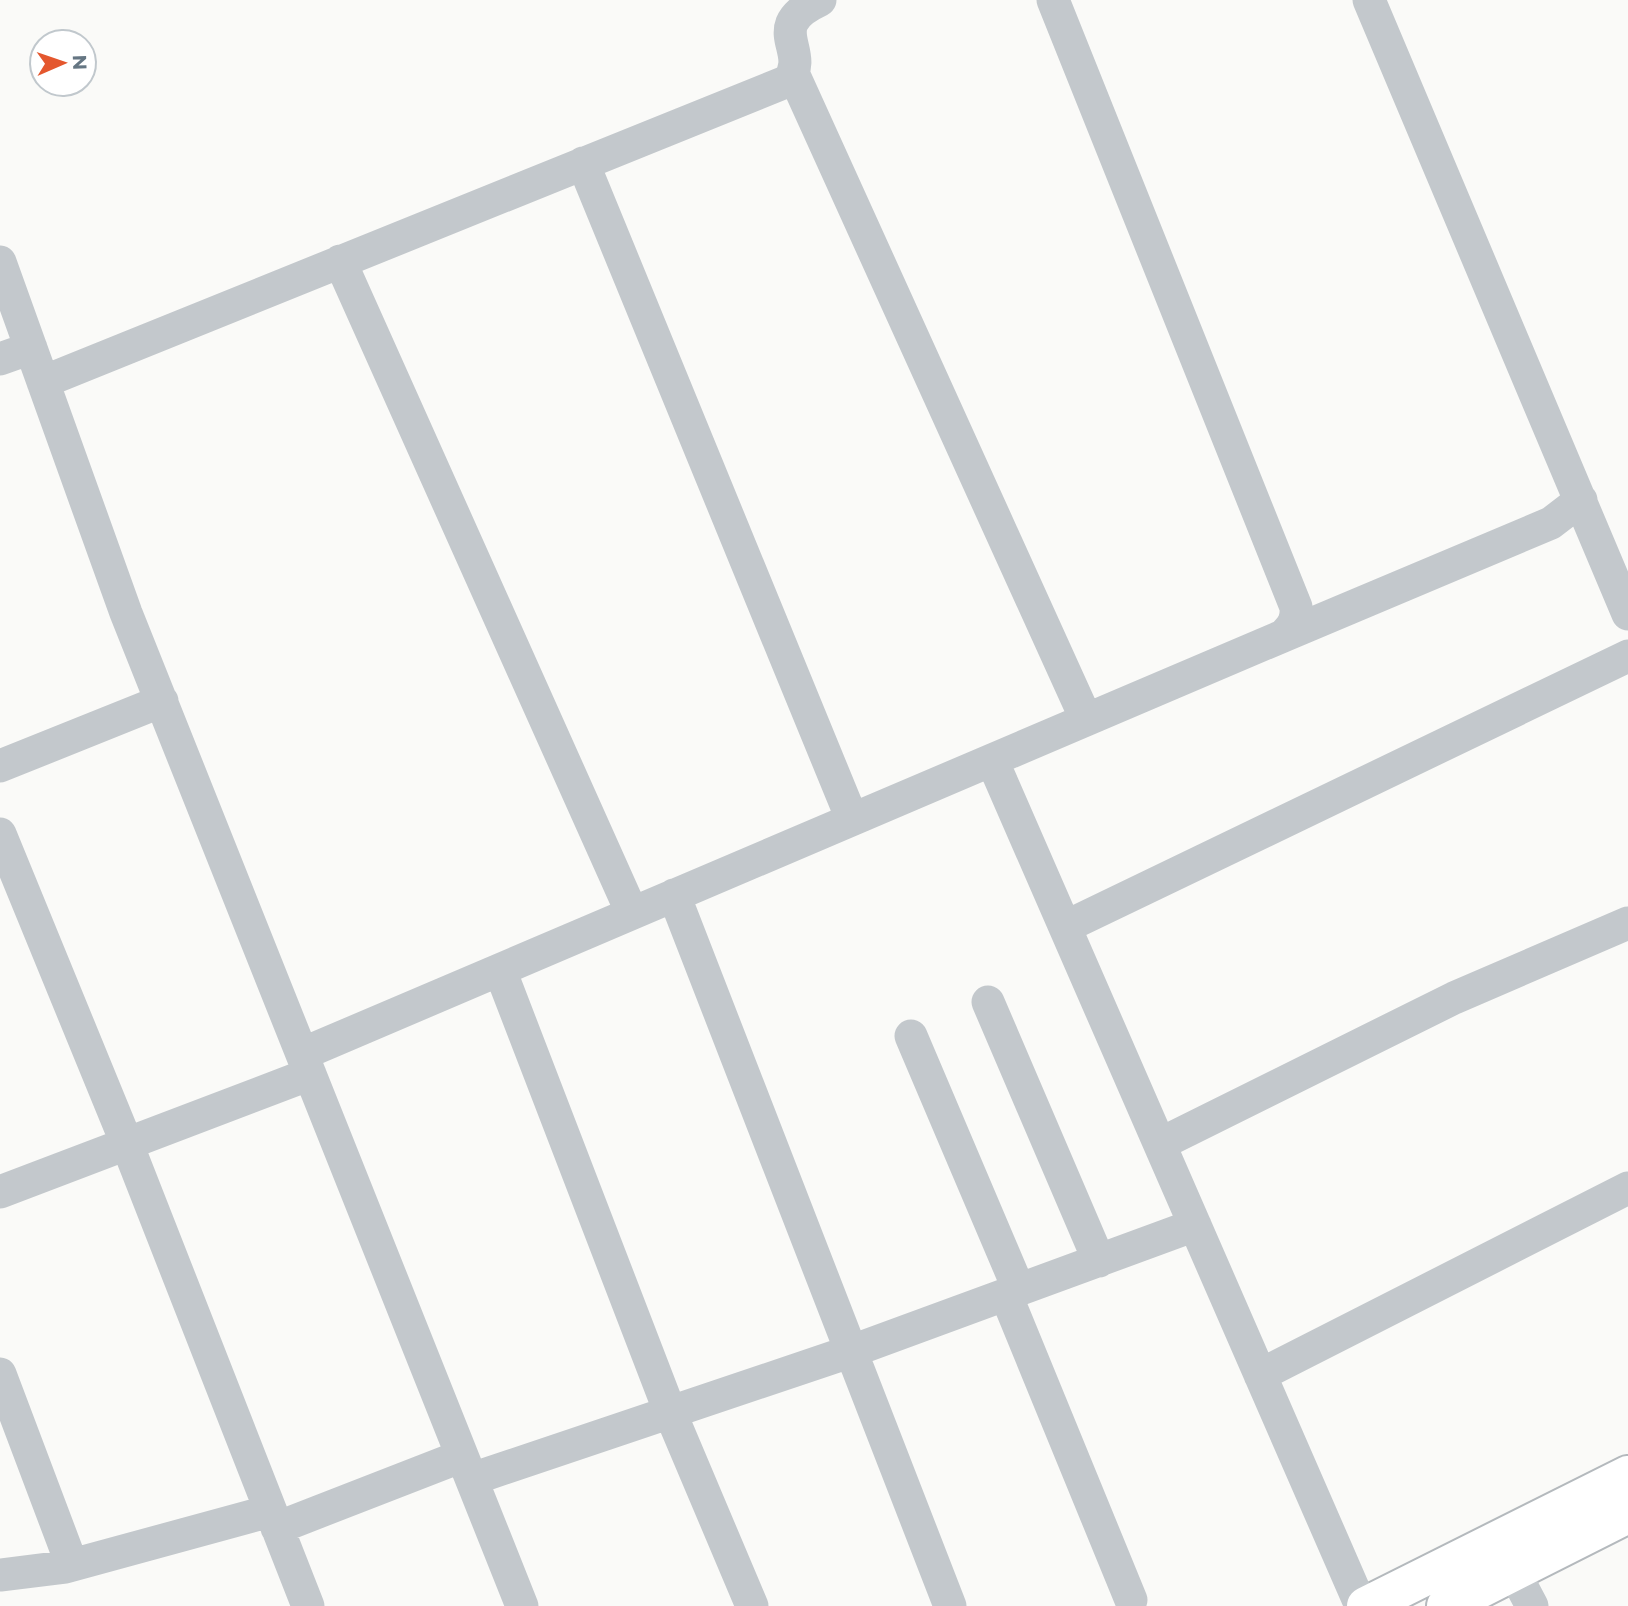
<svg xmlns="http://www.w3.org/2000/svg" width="1628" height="1606" font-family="Montserrat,sans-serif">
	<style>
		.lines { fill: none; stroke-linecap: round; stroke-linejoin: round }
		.highway-casing { stroke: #b4b9bd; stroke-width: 42 }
		.street { stroke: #c3c8cc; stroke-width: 33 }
		.highway { stroke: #fff; stroke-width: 38 }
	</style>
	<rect width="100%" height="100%" fill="#fafaf8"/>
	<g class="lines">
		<g class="highway-casing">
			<path id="highway" d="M 1366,1606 L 1628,1475
				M 1446,1606 L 1628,1514"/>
		</g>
		<path class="street" d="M 1369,0 L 1628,614
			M 793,73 L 1086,719
			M 583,163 L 852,819
			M 340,261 L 632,913
			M 0,262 L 126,613 L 522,1606
			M 0,359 L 31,348
			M 43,382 L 788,81 C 812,50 761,28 820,0
			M 1283,636 L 1551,523 L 1581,500
			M 992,760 L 1361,1606
			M 0,766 L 162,701
			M 0,834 L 127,1144 L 308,1606
			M 674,895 L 950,1606
			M 1065,927 L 1628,656
			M 500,970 L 670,1412 L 752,1606
			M 988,1002 L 1099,1261
			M 911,1036 L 1019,1290
			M 302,1054 L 1283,636 C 1293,626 1297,620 1296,607 L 1053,0
			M 1160,1144 L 1454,998 L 1628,923
			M 0,1192 L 310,1074
			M 1006,1295 L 1131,1600
			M 0,1374 L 72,1565
			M 1260,1375 L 1628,1188
			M 472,1479 L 852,1351 L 1195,1225
			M 277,1528 L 462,1456
			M 1514,1572 L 1532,1606
			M 0,1575 L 65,1567 L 270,1511"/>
		<use href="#highway" class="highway"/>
	</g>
	<g transform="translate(63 63) rotate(88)"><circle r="33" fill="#ffffff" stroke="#c1c8cd" stroke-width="2"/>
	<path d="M0-5L12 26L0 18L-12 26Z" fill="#e4572e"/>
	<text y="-10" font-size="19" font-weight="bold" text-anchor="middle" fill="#657683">N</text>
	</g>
</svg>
